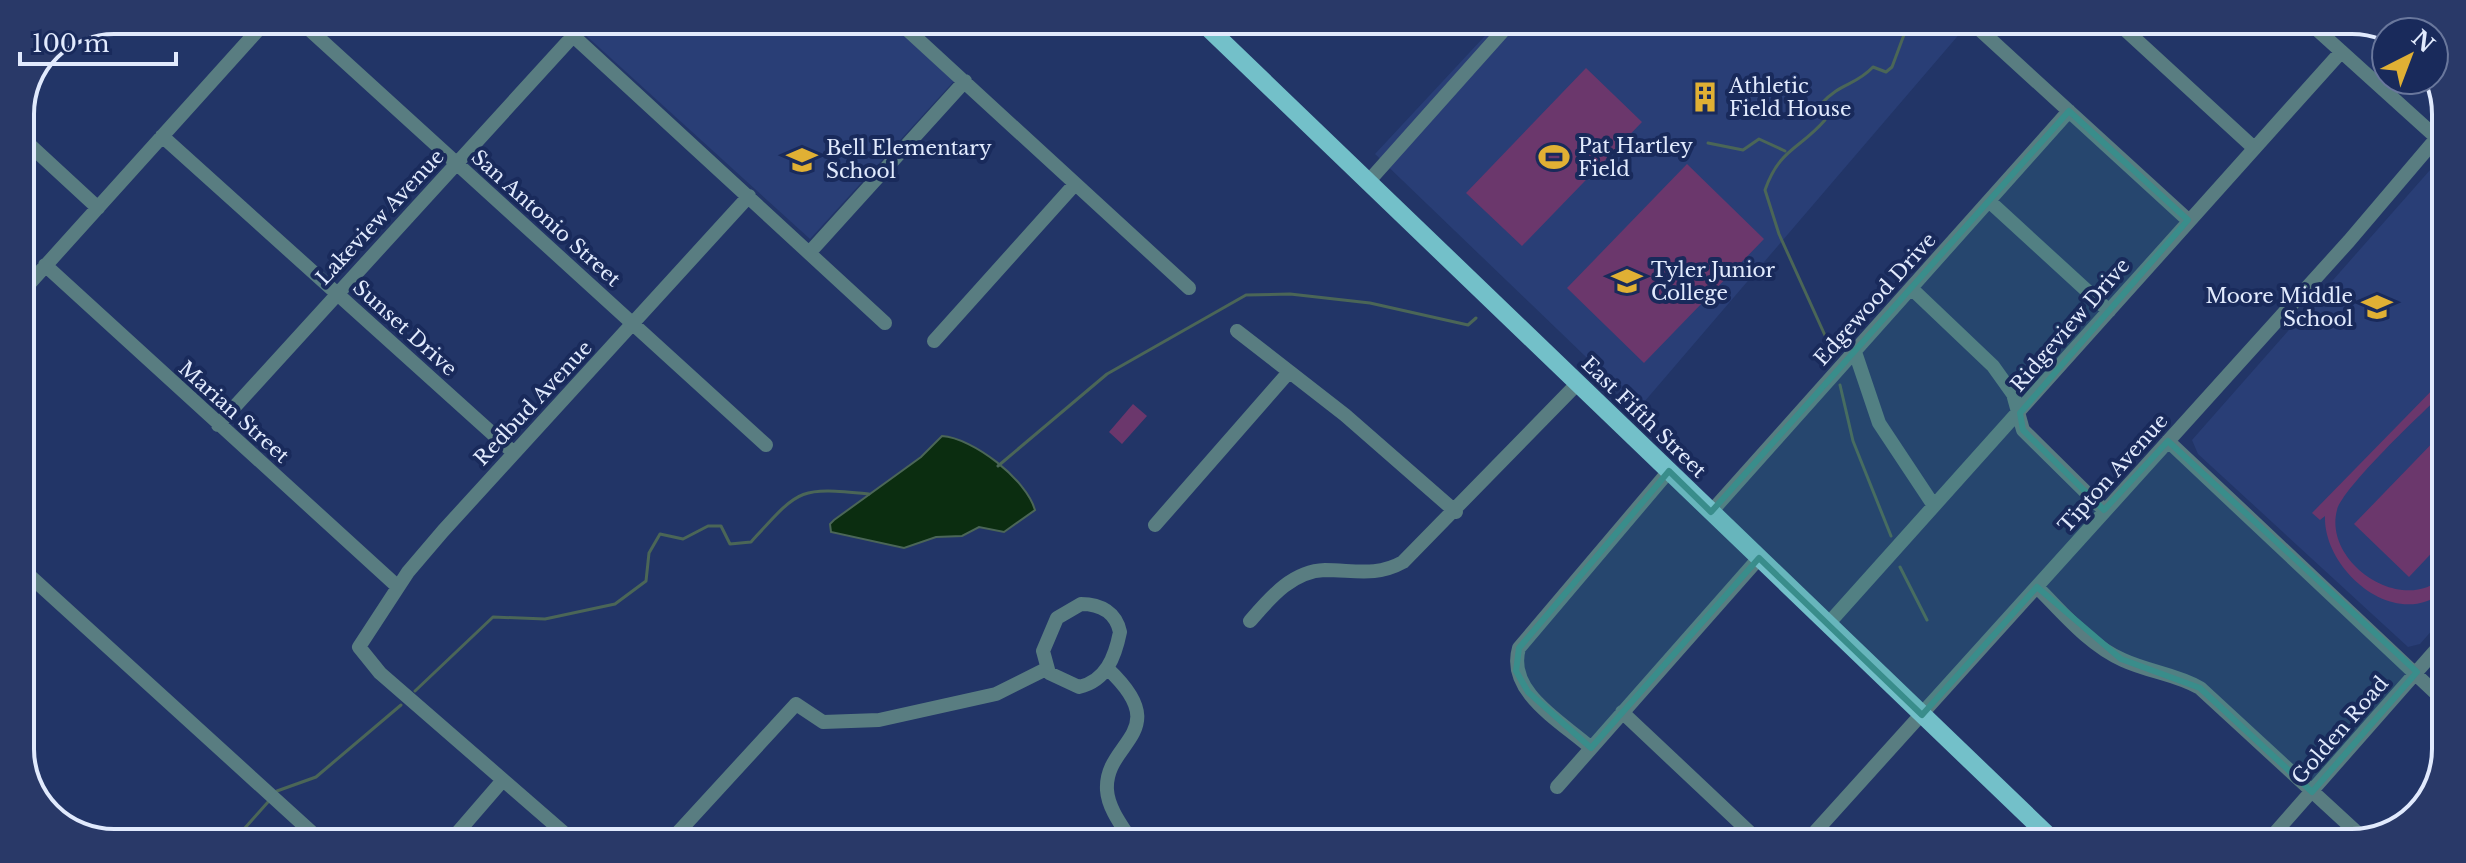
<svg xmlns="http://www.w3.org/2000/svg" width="2466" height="863" font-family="'Libre Baskerville',serif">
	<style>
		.built { fill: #293e76 }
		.pitch { fill: #6b376c }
		.water { fill: #0b2d10; stroke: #4b6657; stroke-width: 2 }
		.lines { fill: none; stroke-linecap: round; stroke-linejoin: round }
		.stream { stroke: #4b6657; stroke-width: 3 }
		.minor { stroke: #597d81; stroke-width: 14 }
		.major { stroke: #73c0c9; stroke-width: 18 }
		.marked { fill: #398d8b; fill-opacity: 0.2; stroke: #398d8b; stroke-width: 6; stroke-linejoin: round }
		.labels { text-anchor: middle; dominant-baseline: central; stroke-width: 8; stroke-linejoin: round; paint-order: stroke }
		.poi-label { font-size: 20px; fill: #e1eafd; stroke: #192a5b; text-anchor: start }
		.street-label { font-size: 20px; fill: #e1eafd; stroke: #192a5b }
		.rim { fill: none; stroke: #e1eafd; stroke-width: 4 }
	</style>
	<rect width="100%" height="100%" fill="#223567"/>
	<path class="built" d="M 570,21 L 889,22 L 954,81 L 810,239 Z
		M 1497,23 L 1968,24 L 1639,408 L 1375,154 Z
		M 2445,153 L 2442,619 L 2420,644 L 2408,647 L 2198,454 L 2192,440 Z"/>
	<path class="pitch" d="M 1586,68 L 1642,122 L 1522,246 L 1466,193 Z
		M 1687,164 L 1764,239 L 1644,363 L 1567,288 Z
		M 2444,378 L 2444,392 C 2423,412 2343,487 2337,510 C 2323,562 2402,616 2443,577 L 2442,593 C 2393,630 2323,569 2325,516 L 2320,520 L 2312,513 Z
		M 1133,404 L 1147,416 L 1122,444 L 1109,432 Z
		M 2444,431 L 2443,541 L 2409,577 L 2354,524 Z"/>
	<path class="water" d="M 942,436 C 973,438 1026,479 1035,510 L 1004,532 L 979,527 L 962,536 L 936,537 L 904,548 L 831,532 L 830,524 L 834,520 L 921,457 Z"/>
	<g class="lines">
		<path class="stream" d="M 1708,143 L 1743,150 L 1759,139 L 1785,151
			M 1833,353 L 1779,234 L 1765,190 C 1780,148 1799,150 1825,120 L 1821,104 C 1841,82 1855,86 1873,67 L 1886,72 L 1892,67 L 1908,24
			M 1840,385 L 1853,441 L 1891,536
			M 998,466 L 1107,374 L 1246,295 L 1290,294 L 1370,303 L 1468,325 L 1476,318
			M 1900,567 L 1927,620
			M 415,691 L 493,617 L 545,619 L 615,604 L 646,581 L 649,553 L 660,534 L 683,539 L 708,526 L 721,526 L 730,544 L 751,542 C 800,488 798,487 869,494
			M 277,791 L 316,777 L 401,705
			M 236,838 L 268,802"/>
		<path class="minor" d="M 299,20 L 766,445
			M 557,21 L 885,323
			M 899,22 L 1189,288
			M 1982,24 L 1978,28 L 2188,220
			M 2119,24 L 2254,148
			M 2312,25 L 2437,138
			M 20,136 L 98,208
			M 162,136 L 514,453
			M 1368,182 L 1510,23
			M 1989,201 L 2109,311
			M 810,252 L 965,81
			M 45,265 L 398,587
			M 1911,288 L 1993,366 L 2013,394 L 2023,430 L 2104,510
			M 20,294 L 267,20
			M 1237,331 L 1345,415 L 1456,512
			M 934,341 L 1075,184
			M 1855,352 L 1879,423 L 1934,506
			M 218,425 L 573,36
			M 2168,441 L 2442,699
			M 1711,512 L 2069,111
			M 1155,525 L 1289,372
			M 20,567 L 319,839
			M 2037,587 C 2063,613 2089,645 2123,660 C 2149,672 2176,674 2200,688 L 2364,839
			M 1081,604 C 1101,604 1116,613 1120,632 C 1115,657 1106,681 1079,687 L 1049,673 L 1043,651 L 1057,618 Z
			M 1250,621 C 1270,598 1292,571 1325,570 C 1354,570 1376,577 1403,562 L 1577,384
			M 1828,624 L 2341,52
			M 1108,669 C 1176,733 1104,741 1107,790 C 1108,808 1122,826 1131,840
			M 1622,712 L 1760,842
			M 1591,748 C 1562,722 1506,692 1519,648 L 1669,471
			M 1557,787 L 1759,558
			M 452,839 L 503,780
			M 571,839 L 380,673 L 359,647 L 408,572 L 443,531 L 749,196
			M 672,839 L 796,704 L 823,722 L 879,720 L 996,694 L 1046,669
			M 1806,842 L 2349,241 L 2446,127
			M 2266,843 L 2442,643"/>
		<path class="major" d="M 1202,22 L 2055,842"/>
	</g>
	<path class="marked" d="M 2069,111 L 2188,220 L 2020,413 L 2023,430 L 2104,510 L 2168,441 L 2417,672 L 2312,792 L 2200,688 L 2121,659 L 2037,587 L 1922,715 L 1759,558 L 1591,748 L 1528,692 L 1516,671 L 1519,648 L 1669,471 L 1711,512 Z"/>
	<defs>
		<g id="building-bare" transform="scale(2.4)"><path d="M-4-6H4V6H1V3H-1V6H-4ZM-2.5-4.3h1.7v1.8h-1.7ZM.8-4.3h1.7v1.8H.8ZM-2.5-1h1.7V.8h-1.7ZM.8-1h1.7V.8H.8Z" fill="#e0b034" stroke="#192a5b" stroke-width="2.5" paint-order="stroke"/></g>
		<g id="stadium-bare" transform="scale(2.4)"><path d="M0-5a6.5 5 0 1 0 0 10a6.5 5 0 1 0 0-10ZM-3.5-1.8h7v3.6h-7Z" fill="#e0b034" stroke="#192a5b" stroke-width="2.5" paint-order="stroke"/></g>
		<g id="school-bare" transform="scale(2.4)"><path d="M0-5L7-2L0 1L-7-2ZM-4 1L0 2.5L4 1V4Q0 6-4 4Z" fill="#e0b034" stroke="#192a5b" stroke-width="2.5" paint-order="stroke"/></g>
		<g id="university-bare" transform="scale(2.4)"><path d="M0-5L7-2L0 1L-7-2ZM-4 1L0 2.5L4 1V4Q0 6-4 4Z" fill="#e0b034" stroke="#192a5b" stroke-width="2.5" paint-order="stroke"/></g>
	</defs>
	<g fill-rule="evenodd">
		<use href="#building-bare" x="1705" y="97"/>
		<use href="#stadium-bare" x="1554" y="157"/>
		<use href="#school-bare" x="802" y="160"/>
		<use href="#university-bare" x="1627" y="281"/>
		<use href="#school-bare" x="2377" y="307"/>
	</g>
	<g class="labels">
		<g class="poi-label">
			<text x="1729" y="86">Athletic<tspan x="1729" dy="23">Field House</tspan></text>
			<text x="1578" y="146">Pat Hartley<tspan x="1578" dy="23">Field</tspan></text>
			<text x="826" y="148">Bell Elementary<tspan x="826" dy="23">School</tspan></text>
			<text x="1651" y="270">Tyler Junior<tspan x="1651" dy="23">College</tspan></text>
			<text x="2353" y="296" text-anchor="end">Moore Middle<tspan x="2353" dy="23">School</tspan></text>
		</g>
		<g class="street-label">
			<text transform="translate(380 217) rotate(-47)">Lakeview Avenue</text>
			<text transform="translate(546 218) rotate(42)">San Antonio Street</text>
			<text transform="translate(1875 299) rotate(-48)">Edgewood Drive</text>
			<text transform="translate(2070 325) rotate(-49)">Ridgeview Drive</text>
			<text transform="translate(405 328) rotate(42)">Sunset Drive</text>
			<text transform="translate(533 403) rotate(-47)">Redbud Avenue</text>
			<text transform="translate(234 412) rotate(42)">Marian Street</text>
			<text transform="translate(1644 417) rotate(44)">East Fifth Street</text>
			<text transform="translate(2113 473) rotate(-48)">Tipton Avenue</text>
			<text transform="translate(2340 730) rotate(-49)">Golden Road</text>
		</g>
	</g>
	<path d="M0 0H2466V863H0ZM114 34H2352A80 80 0 0 1 2432 114V749A80 80 0 0 1 2352 829H114A80 80 0 0 1 34 749V114A80 80 0 0 1 114 34Z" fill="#293968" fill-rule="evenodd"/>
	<path class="rim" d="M114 34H2352A80 80 0 0 1 2432 114V749A80 80 0 0 1 2352 829H114A80 80 0 0 1 34 749V114A80 80 0 0 1 114 34Z"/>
	<g transform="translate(2410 56) rotate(42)"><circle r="38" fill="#192a5b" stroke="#69779c" stroke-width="2"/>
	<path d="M0-6L14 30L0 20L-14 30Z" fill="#e0b034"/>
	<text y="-12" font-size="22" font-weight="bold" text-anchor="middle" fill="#e1eafd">N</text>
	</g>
	<path d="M20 52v12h156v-12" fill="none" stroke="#e1eafd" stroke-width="4"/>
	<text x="32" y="52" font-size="24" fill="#e1eafd" stroke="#192a5b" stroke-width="6" paint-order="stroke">100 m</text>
</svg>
